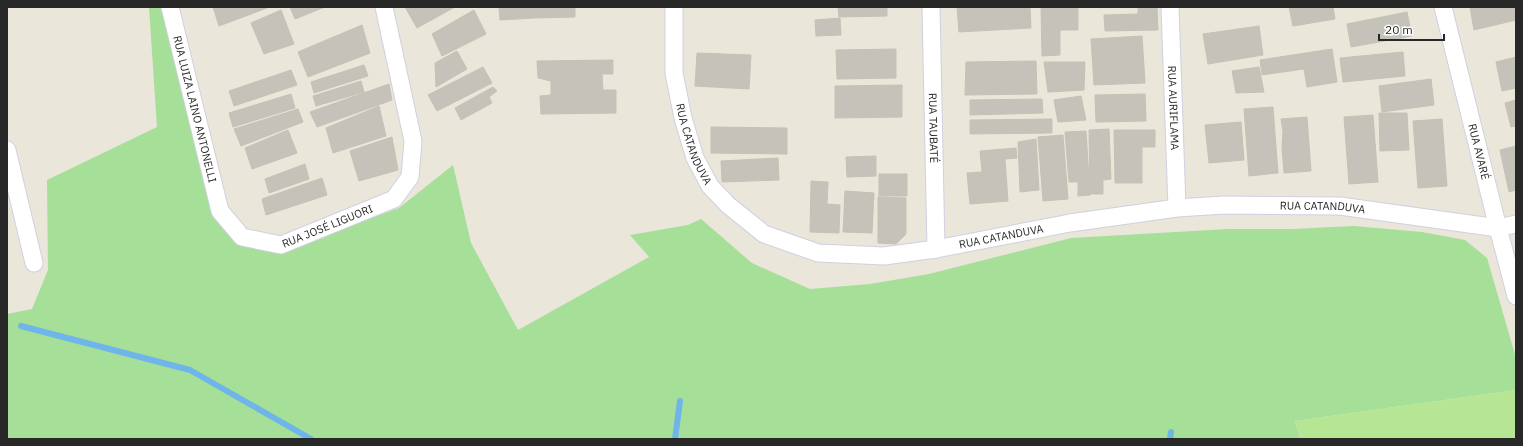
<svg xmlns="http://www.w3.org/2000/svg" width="1523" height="446" font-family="'IBM Plex Sans',sans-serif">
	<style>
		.green { fill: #a5df98 }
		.pitch { fill: #b6e694 }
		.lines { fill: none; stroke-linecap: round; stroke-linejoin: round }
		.stream { stroke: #70b5e9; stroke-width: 6 }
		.building { fill: #c5c2ba; stroke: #c5c2b4 }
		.minor-casing { stroke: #d0d0e1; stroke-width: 19 }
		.minor { stroke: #fff; stroke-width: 17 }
		.labels { text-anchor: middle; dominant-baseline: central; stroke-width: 3; stroke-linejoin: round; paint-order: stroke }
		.street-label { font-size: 11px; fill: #282828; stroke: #fff }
	</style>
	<rect width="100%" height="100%" fill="#eae6da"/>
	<path class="green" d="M 149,7 L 162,7 L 235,242 L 275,253 L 399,208 L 453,165 L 471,243 L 518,330 L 649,257 L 630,235 L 688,225 L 701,219 L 752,263 L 810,289 L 870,284 L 929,274 L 1071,238 L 1228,229 L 1292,229 L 1354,226 L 1422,232 L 1465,240 L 1487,258 L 1516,358 L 1516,390 L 1295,421 L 1300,439 L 7,439 L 7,314 L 32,309 L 48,270 L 47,180 L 157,127 Z"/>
	<path class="pitch" d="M 1516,390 L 1516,439 L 1300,439 L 1295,421 Z"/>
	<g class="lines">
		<path class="stream" d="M 21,326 L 190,370 L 311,439
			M 675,439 L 680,401
			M 1170,439 L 1171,432"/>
	</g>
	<path class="building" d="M 213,7 L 267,7 L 267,8 L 219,26 Z
		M 290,7 L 325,7 L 295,19 Z
		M 405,7 L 455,7 L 417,28 Z
		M 499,7 L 533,7 L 534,18 L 500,20 Z
		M 533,7 L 575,7 L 575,17 L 534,18 Z
		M 838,7 L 887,7 L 887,16 L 839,17 Z
		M 957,7 L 1030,7 L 1031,28 L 959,32 Z
		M 1041,7 L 1078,7 L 1078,30 L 1060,30 L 1060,55 L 1042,56 Z
		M 1138,7 L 1157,7 L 1158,30 L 1105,31 L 1104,15 L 1138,14 Z
		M 1289,7 L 1333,7 L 1335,19 L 1293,26 Z
		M 1470,7 L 1516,7 L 1516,20 L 1474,30 Z
		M 281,10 L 294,44 L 264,54 L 251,23 Z
		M 474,10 L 486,34 L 442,56 L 432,34 Z
		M 1407,12 L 1412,36 L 1351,47 L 1347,24 Z
		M 840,18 L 841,35 L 816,36 L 815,20 Z
		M 362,25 L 370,53 L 308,77 L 298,52 Z
		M 1259,26 L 1263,55 L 1208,64 L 1203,34 Z
		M 1142,36 L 1145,83 L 1094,85 L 1091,39 Z
		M 896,49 L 896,78 L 837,79 L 836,50 Z
		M 1332,49 L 1337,82 L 1307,87 L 1304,69 L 1262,75 L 1260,60 Z
		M 457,51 L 467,69 L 436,87 L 435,63 Z
		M 1403,52 L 1405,76 L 1343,82 L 1340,58 Z
		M 697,53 L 751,55 L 749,89 L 695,86 Z
		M 1516,57 L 1516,88 L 1502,91 L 1496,62 Z
		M 613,60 L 613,74 L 602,74 L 603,90 L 616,90 L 616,113 L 541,114 L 540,96 L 551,95 L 551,81 L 538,78 L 537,61 Z
		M 1036,61 L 1037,94 L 965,95 L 966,62 Z
		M 1044,62 L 1085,62 L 1084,90 L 1048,92 Z
		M 364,65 L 368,76 L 314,93 L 311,82 Z
		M 483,67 L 492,83 L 437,111 L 428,95 Z
		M 1259,67 L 1264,92 L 1236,93 L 1232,71 Z
		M 291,70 L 297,85 L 234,106 L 229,91 Z
		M 1431,79 L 1434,105 L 1382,112 L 1379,86 Z
		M 361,81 L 364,92 L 316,106 L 313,96 Z
		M 389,84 L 392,100 L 317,127 L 310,112 Z
		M 902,85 L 902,117 L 835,118 L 835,86 Z
		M 493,87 L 497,91 L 489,97 L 492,103 L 461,120 L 455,108 Z
		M 291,94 L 295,108 L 233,127 L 229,113 Z
		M 1145,94 L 1146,121 L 1096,122 L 1095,95 Z
		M 1081,96 L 1086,120 L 1058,122 L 1054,100 Z
		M 1042,99 L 1043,113 L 970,115 L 970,100 Z
		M 1516,100 L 1516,126 L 1511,127 L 1505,103 Z
		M 379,106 L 386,136 L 333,153 L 326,128 Z
		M 1273,107 L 1278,173 L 1249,176 L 1244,109 Z
		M 298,109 L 303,122 L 241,146 L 234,129 Z
		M 1379,113 L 1407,113 L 1409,150 L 1380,151 Z
		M 1373,115 L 1378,182 L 1349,184 L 1344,117 Z
		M 1307,117 L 1311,171 L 1284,173 L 1282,148 L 1283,132 L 1281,119 Z
		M 1052,119 L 1052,133 L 970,134 L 970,120 Z
		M 1442,119 L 1447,186 L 1418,188 L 1413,121 Z
		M 1241,122 L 1244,160 L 1209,163 L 1205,125 Z
		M 711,127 L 787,128 L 787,154 L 711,153 Z
		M 1109,129 L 1111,179 L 1103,180 L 1103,194 L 1090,194 L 1089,130 Z
		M 288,130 L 297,153 L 252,169 L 245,148 Z
		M 1114,130 L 1155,130 L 1155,147 L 1142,147 L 1142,183 L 1115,183 Z
		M 1086,131 L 1090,195 L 1078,196 L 1078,182 L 1069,182 L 1065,132 Z
		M 1063,135 L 1068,199 L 1043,201 L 1038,137 Z
		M 392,137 L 398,170 L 359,181 L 350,151 Z
		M 1036,139 L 1039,190 L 1020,192 L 1018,142 Z
		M 1516,146 L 1516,190 L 1509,192 L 1500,150 Z
		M 1016,148 L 1017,158 L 1005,159 L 1008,201 L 970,204 L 967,173 L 982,172 L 980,151 Z
		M 876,156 L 876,176 L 847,177 L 846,157 Z
		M 778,158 L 779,180 L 722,182 L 721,161 Z
		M 305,164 L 309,179 L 269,193 L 265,179 Z
		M 879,174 L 907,174 L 907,196 L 879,196 Z
		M 322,178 L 327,195 L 266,215 L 262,199 Z
		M 811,181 L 828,182 L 827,204 L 840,205 L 839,233 L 810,232 Z
		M 845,191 L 874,193 L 872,233 L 843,232 Z
		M 878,197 L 906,198 L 906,234 L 896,244 L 878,243 Z"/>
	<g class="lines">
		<g class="minor-casing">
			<g id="minor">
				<path id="s1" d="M 170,7 L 220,211 L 242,237 L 281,245 L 394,199 L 410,177 L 413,141 L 384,7"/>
				<path id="s2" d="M 674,7 L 674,73 L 683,118 L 695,158 L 710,186 L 728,205 L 764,234 L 818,253 L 884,256 L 936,249 L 1070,223 L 1177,208 L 1224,205 L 1340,206 L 1498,228 L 1516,224"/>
				<path id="s3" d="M 931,7 L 936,249"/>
				<path id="s4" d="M 1170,7 L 1177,208"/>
				<path id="s5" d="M 1443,7 L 1498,228 L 1516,296"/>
				<path d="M 7,150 L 34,263"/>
			</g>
		</g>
		<use href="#minor" class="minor"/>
	</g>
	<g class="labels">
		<g class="street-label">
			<text stroke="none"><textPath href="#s4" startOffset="101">RUA AURIFLAMA</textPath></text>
			<text stroke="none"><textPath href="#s1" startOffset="105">RUA LUIZA LAINO ANTONELLI</textPath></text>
			<text stroke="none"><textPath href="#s3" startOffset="121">RUA TAUBATÉ</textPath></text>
			<text stroke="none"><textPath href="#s2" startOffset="140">RUA CATANDUVA</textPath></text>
			<text stroke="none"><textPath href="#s5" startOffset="149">RUA AVARÉ</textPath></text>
			<text stroke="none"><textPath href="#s2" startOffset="824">RUA CATANDUVA</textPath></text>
			<text stroke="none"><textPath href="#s1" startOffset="334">RUA JOSÉ LIGUORI</textPath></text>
			<text stroke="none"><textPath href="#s2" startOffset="500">RUA CATANDUVA</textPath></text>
		</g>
	</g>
	<rect width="1523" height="446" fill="none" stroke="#282828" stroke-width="16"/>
	<path d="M1379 34v6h65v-6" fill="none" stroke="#282828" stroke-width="2"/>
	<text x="1385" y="34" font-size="12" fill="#282828" stroke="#ffffff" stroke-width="3" paint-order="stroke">20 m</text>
</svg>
